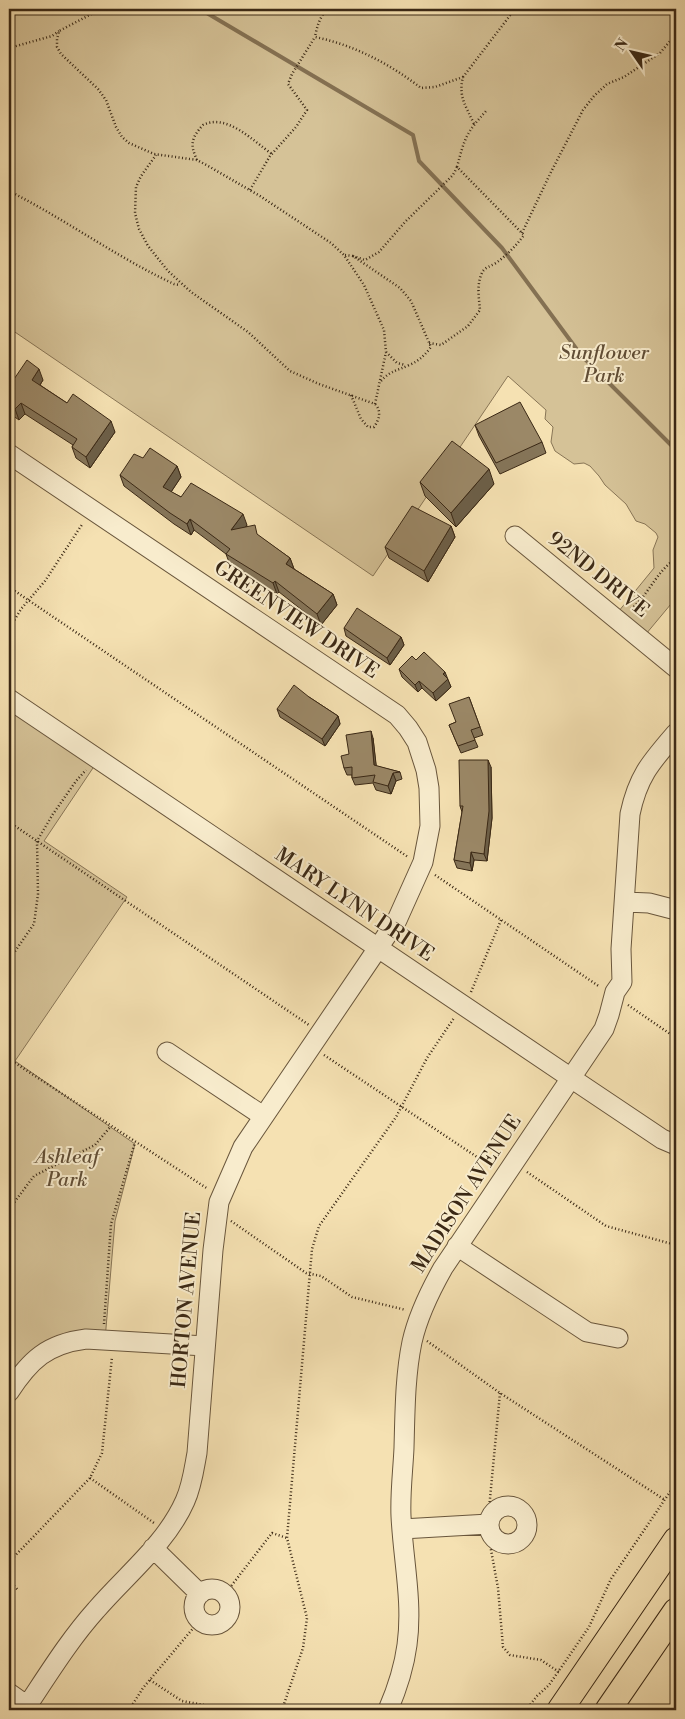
<svg xmlns="http://www.w3.org/2000/svg" width="685" height="1719" font-family="'Libre Bodoni',serif">
	<style>
		.green { fill: #d5c297; stroke: #887556 }
		.lines { fill: none; stroke-linecap: round; stroke-linejoin: round }
		.stream { stroke: #847153; stroke-width: 4 }
		.minor-casing { stroke: #69563c; stroke-width: 21 }
		.major-casing { stroke: #3a2815; stroke-width: 27 }
		.path { stroke: #3a2815; stroke-width: 2.5; stroke-dasharray: 1 2.5; stroke-linecap: butt }
		.minor { stroke: #f8eccd; stroke-width: 19 }
		.major { stroke: #f5e1b2; stroke-width: 25 }
		.wall { fill: #857559; stroke: #3a2815 }
		.shaded-wall { fill: #6c5f48; stroke: #3a2815 }
		.building { fill: #9b8867; stroke: #3a2815 }
		.labels { text-anchor: middle; dominant-baseline: central; stroke-width: 4; stroke-linejoin: round; paint-order: stroke }
		.park-label { font-size: 20px; font-style: italic; fill: #614e36; stroke: #f8eccd }
		.street-label { font-size: 20px; fill: #3a2815; stroke: #f8eccd }
	</style>
	<rect width="100%" height="100%" fill="#f5e1b2"/>
	<filter id="stains"><feTurbulence type="fractalNoise" baseFrequency=".004" numOctaves="4"/><feColorMatrix values="0 0 0 0 .2 0 0 0 0 .09 0 0 0 0 .02 0 0 0 .5 -.17"/></filter>
	<radialGradient id="worn" r=".72"><stop offset=".6" stop-color="#630" stop-opacity="0"/><stop offset="1" stop-color="#630" stop-opacity=".3"/></radialGradient>
	<path class="green" d="M 9,9 L 676,9 L 676,598 L 641,640 L 614,617 L 654,568 L 653,550 L 658,537 L 656,533 L 645,524 L 636,521 L 626,504 L 605,485 L 599,476 L 590,466 L 584,463 L 574,464 L 555,451 L 551,442 L 553,427 L 545,419 L 546,410 L 508,376 L 373,576 L 9,328 Z
		M 9,699 L 99,759 L 44,841 L 127,897 L 15,1061 L 135,1144 L 115,1221 L 105,1340 L 86,1339 L 22,1372 L 9,1363 Z"/>
	<g class="lines">
		<path class="stream" d="M 200,9 L 413,135 L 419,161 L 502,248 L 581,355 L 673,447 L 676,455"/>
		<g class="minor-casing">
			<path id="minor" d="M 9,454 L 397,715 L 408,728 L 417,742 L 426,770 L 429,788 L 430,826 L 423,862 L 397,920 L 243,1147 L 219,1202 L 213,1250 L 197,1453 C 194,1469 192,1486 185,1501 C 166,1544 126,1575 96,1610 C 70,1639 49,1673 27,1706
				M 515,536 L 676,668
				M 9,699 L 571,1078 L 662,1139 L 676,1145
				M 625,902 L 649,903 L 676,910
				M 167,1052 L 263,1116
				M 457,1246 L 587,1332 L 618,1338
				M 9,1392 C 30,1360 47,1344 86,1339 L 205,1346
				M489 1525a19 19 0 1 1 38 0a19 19 0 1 1-38 0Z
				M 402,1529 L 489,1524
				M 153,1548 L 200,1594
				M194 1607a18 18 0 1 1 36 0a18 18 0 1 1-36 0Z
				M 9,1693 L 33,1710
				M 388,1710 C 397,1689 404,1668 407,1645 C 413,1602 403,1559 401,1516 C 400,1493 403,1470 404,1448 C 405,1412 405,1376 412,1342 C 418,1315 430,1291 443,1268 L 604,1029 L 609,1015 L 615,992 L 622,982 L 621,949 L 630,814 C 638,776 651,762 676,733"/>
		</g>
		<g class="major-casing">
			<path id="major" d="M 560,1710 L 676,1540
				M 608,1710 L 676,1611"/>
		</g>
		<path class="path" d="M 101,9 L 59,31 L 57,39 L 57,47 L 61,54 L 98,89 L 106,100 L 116,127 L 122,137 L 129,143 L 154,154 L 197,160 L 210,167 L 260,196 L 331,243 L 344,255 L 364,285 L 384,330 L 386,352 L 375,404 L 319,384 L 290,371 L 248,332 L 191,292 L 168,271 L 148,246 L 139,229 L 135,213 L 136,187 L 141,176 L 156,155
			M 327,9 C 320,17 317,26 315,37 C 354,45 390,64 421,88 L 435,87 L 463,77 C 458,97 466,106 474,124
			M 9,48 L 52,36 L 59,31
			M 463,77 L 515,9
			M 197,160 C 190,145 191,138 203,125 C 227,113 253,141 272,154
			M 457,167 C 465,137 466,133 487,110
			M 250,190 L 270,156 L 296,127 L 307,110 L 288,84 L 292,74 L 315,37
			M 9,191 C 65,219 116,257 174,284 L 180,285
			M 522,233 L 550,174 L 583,110 L 594,96 L 607,84 L 624,77 L 660,53 L 676,34
			M 345,255 L 353,256 L 400,288 L 411,301 L 431,347 C 425,355 419,361 409,365 C 397,371 391,370 381,381
			M 353,256 L 365,260 L 379,252 L 405,222 L 453,175 L 457,167 L 524,235 C 516,246 507,255 496,263 C 491,266 486,267 483,271 C 476,283 479,298 480,310 L 468,326 L 441,345 L 429,343
			M 386,352 L 397,363 L 405,365
			M 351,395 L 361,419 L 368,427 L 374,427 C 379,420 382,411 375,404
			M 9,587 L 408,857
			M 631,609 C 648,596 657,570 676,559
			M 9,629 L 21,609 L 45,581 L 83,523
			M 9,822 L 309,1025
			M 435,875 L 600,987
			M 9,960 L 34,924 L 38,894 L 37,841 L 53,814 L 76,781 L 86,770
			M 471,992 L 501,920
			M 628,1005 L 676,1038
			M 324,1055 L 492,1167
			M 9,1059 L 208,1189
			M 527,1172 L 606,1226 L 676,1245
			M 9,1215 L 13,1204 L 34,1176 L 95,1145 L 111,1126
			M 231,1221 L 306,1273 L 321,1276 L 352,1297 L 406,1310
			M 104,1324 L 111,1224 L 135,1142
			M 427,1341 L 500,1393 L 665,1500
			M 90,1478 L 154,1523
			M 489,1509 L 500,1393
			M 489,1539 L 498,1588 L 503,1647 L 510,1655 L 541,1660 L 559,1672
			M 9,1562 L 90,1478 L 102,1453 L 112,1357
			M 9,1581 L 18,1590
			M 225,1594 L 272,1533 L 287,1538
			M 150,1680 L 182,1701 L 232,1710
			M 129,1710 L 143,1688 L 200,1620
			M 282,1710 L 303,1648 L 307,1618 L 287,1538 L 312,1249 L 319,1226 L 396,1117 L 427,1058 L 454,1018
			M 526,1710 L 537,1696 L 549,1685 L 589,1627 L 611,1579 L 676,1483"/>
		<use href="#minor" class="minor"/>
		<use href="#major" class="major"/>
	</g>
	<path class="wall" d="M 43,380 L 40,385 L 67,403 L 115,432 L 90,468 L 76,458 L 72,447 L 73,445 L 25,414 L 19,420 L 9,413 L 9,384 Z
		M 475,425 L 542,442 L 546,453 L 500,474 L 479,436 Z
		M 177,466 L 181,477 L 171,492 L 181,497 L 247,525 L 246,527 L 290,558 L 294,569 L 333,594 L 337,605 L 321,625 L 279,592 L 277,594 L 230,565 L 226,554 L 194,530 L 191,535 L 174,524 L 124,486 L 120,475 Z
		M 420,482 L 494,484 L 456,527 L 425,496 Z
		M 451,526 L 455,537 L 428,582 L 389,558 L 385,547 Z
		M 344,628 L 401,637 L 404,645 L 390,665 L 346,636 Z
		M 416,660 L 447,678 L 451,687 L 436,701 L 422,688 L 418,692 L 402,677 L 399,669 Z
		M 309,697 L 338,716 L 340,724 L 325,746 L 280,717 L 277,709 Z
		M 469,697 L 483,735 L 474,738 L 478,747 L 461,753 L 449,725 L 456,722 Z
		M 373,738 L 376,766 L 400,772 L 402,779 L 396,781 L 391,794 L 376,790 L 373,783 L 355,785 L 352,778 L 352,775 L 347,775 L 344,768 L 349,754 Z
		M 491,767 L 492,818 L 487,861 L 474,860 L 472,871 L 457,868 L 454,860 L 462,812 L 460,806 Z"/>
	<path class="shaded-wall" d="M 39,369 L 43,380 L 36,391 L 32,380 Z
		M 21,403 L 25,414 L 19,420 L 15,409 Z
		M 111,421 L 115,432 L 90,468 L 86,457 Z
		M 177,466 L 181,477 L 167,498 L 163,487 Z
		M 489,469 L 494,484 L 456,527 L 451,513 Z
		M 243,514 L 247,525 L 235,541 L 231,530 Z
		M 190,519 L 194,530 L 191,535 L 187,524 Z
		M 451,526 L 455,537 L 428,582 L 424,571 Z
		M 290,558 L 294,569 L 286,564 Z
		M 275,581 L 279,592 L 277,594 L 273,583 Z
		M 333,594 L 337,605 L 321,625 L 317,614 Z
		M 401,637 L 404,645 L 390,665 L 387,658 Z
		M 445,672 L 451,687 L 436,701 L 433,693 Z
		M 419,681 L 422,688 L 418,692 L 415,685 Z
		M 338,716 L 340,724 L 325,746 L 322,739 Z
		M 371,731 L 373,738 L 377,772 L 374,765 Z
		M 488,760 L 491,767 L 492,818 L 487,861 L 484,854 Z
		M 393,773 L 396,781 L 391,794 L 388,786 Z
		M 471,852 L 474,860 L 472,871 L 470,863 Z"/>
	<path class="building" d="M 27,360 L 39,369 L 32,380 L 67,403 L 73,394 L 111,421 L 86,457 L 72,447 L 77,439 L 21,403 L 15,409 L 9,405 L 9,384 L 10,385 Z
		M 520,402 L 542,442 L 496,463 L 475,425 Z
		M 452,441 L 489,469 L 451,513 L 420,482 Z
		M 150,448 L 177,466 L 163,487 L 181,497 L 191,483 L 243,514 L 231,530 L 255,525 L 257,534 L 290,558 L 286,564 L 333,594 L 317,614 L 275,581 L 273,583 L 226,554 L 230,549 L 190,519 L 187,524 L 170,513 L 120,475 L 134,454 L 143,458 Z
		M 412,506 L 451,526 L 424,571 L 385,547 Z
		M 357,608 L 401,637 L 387,658 L 344,628 Z
		M 424,652 L 445,672 L 443,674 L 448,679 L 433,693 L 419,681 L 415,685 L 399,669 L 412,656 L 416,660 Z
		M 294,685 L 309,697 L 338,716 L 322,739 L 277,709 Z
		M 469,697 L 480,727 L 471,730 L 475,740 L 458,746 L 449,725 L 456,722 L 449,704 Z
		M 371,731 L 374,765 L 400,772 L 393,773 L 388,786 L 373,782 L 375,775 L 352,778 L 352,767 L 344,768 L 341,756 L 349,754 L 346,735 Z
		M 459,760 L 488,760 L 489,811 L 484,854 L 471,852 L 470,863 L 454,860 L 463,806 L 460,806 Z"/>
	<g class="labels">
		<g class="park-label">
			<text x="604" y="353">Sunflower<tspan x="604" dy="23">Park</tspan></text>
			<text x="67" y="1157">Ashleaf<tspan x="67" dy="23">Park</tspan></text>
		</g>
		<g class="street-label">
			<text transform="translate(598 575) rotate(39)">92ND DRIVE</text>
			<text transform="translate(296 620) rotate(34)">GREENVIEW DRIVE</text>
			<text transform="translate(354 905) rotate(34)">MARY LYNN DRIVE</text>
			<text transform="translate(467 1194) rotate(-57)">MADISON AVENUE</text>
			<text transform="translate(187 1300) rotate(-85)">HORTON AVENUE</text>
		</g>
	</g>
	<rect width="685" height="1719" fill="none" stroke="#f5e1b2" stroke-width="30"/>
	<rect x="10" y="10" width="665" height="1699" fill="none" stroke="#3a2815" stroke-width="2.5"/>
	<rect x="15" y="15" width="655" height="1689" fill="none" stroke="#3a2815"/>
	<g transform="translate(632 52) rotate(304)" stroke="#f8eccd" stroke-width="4" paint-order="stroke">
	<path d="M0-4L9 19L0 12L-9 19Z" fill="#3a2815"/>
	<text y="-8" font-size="14" font-weight="bold" text-anchor="middle" fill="#3a2815">N</text>
	</g>
	<rect width="100%" height="100%" filter="url(#stains)"/>
	<rect width="100%" height="100%" fill="url(#worn)"/>
</svg>
